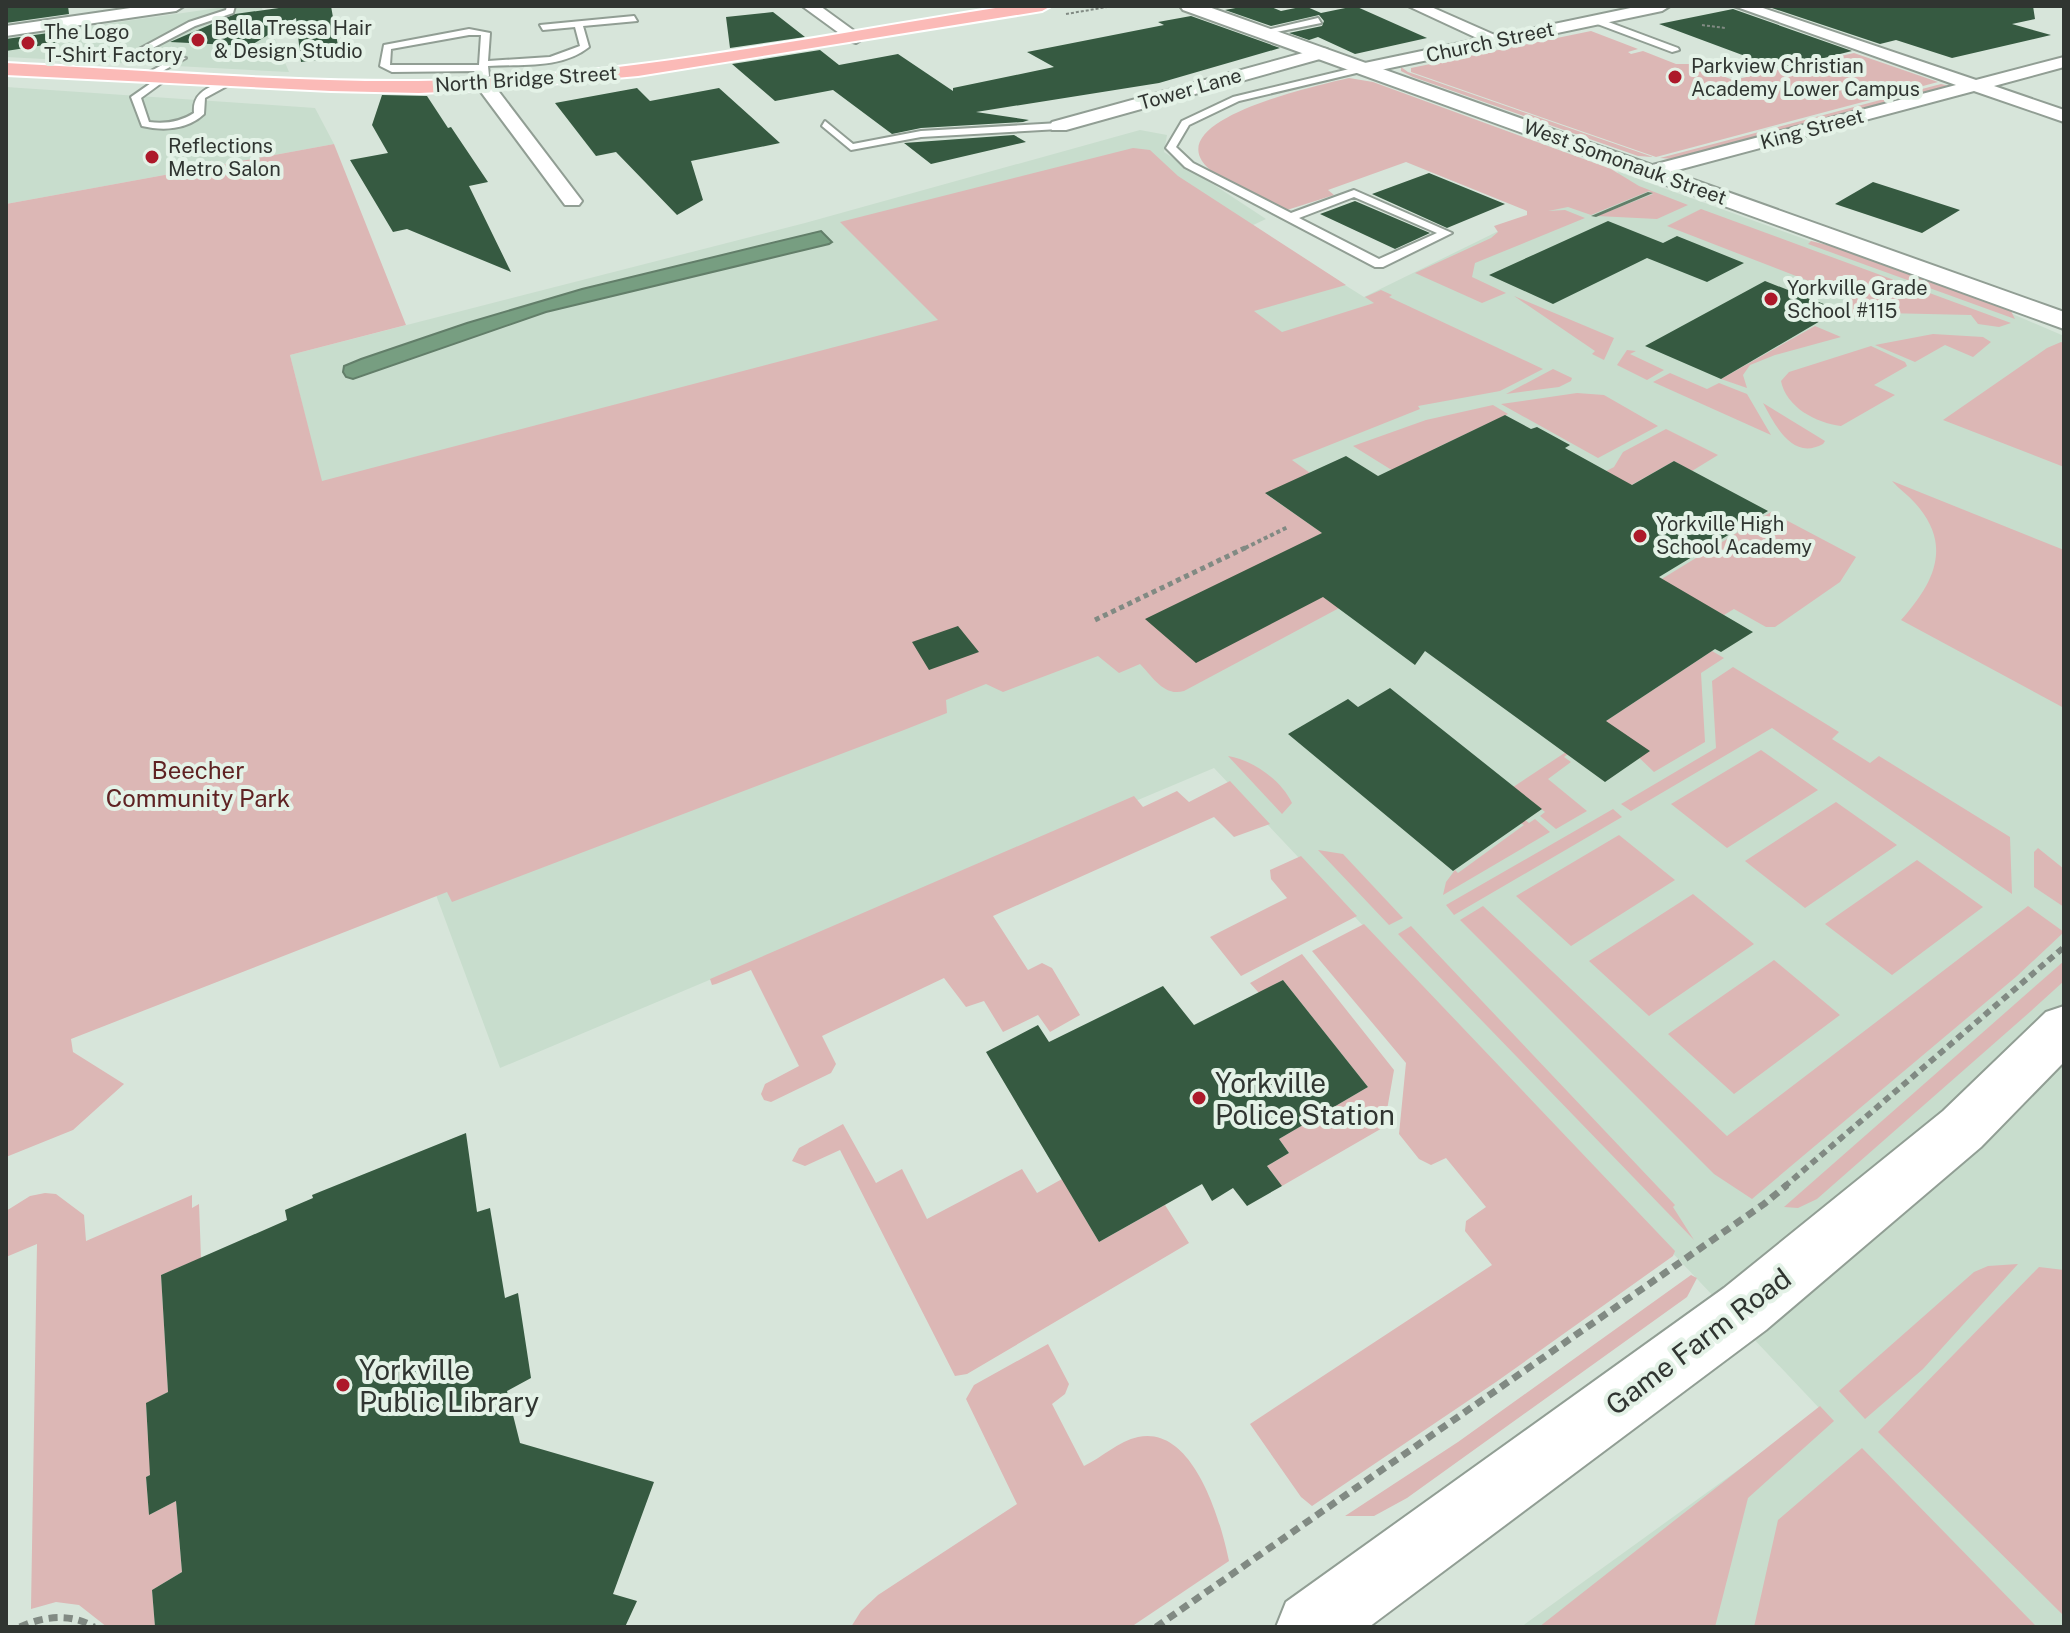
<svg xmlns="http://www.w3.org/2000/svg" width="2070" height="1633" font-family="'Public Sans',sans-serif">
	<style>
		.built { fill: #c8ddcd }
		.green { fill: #dcb7b5 }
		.water { fill: #779e81; stroke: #627e69; stroke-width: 2 }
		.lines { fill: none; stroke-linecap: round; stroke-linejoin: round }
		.stream { fill: #627e69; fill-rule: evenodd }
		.building { fill: #365a41 }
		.service-casing { stroke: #919e94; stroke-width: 4 }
		.minor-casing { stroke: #919e94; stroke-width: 4 }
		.tertiary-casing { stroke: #919e94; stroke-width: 4 }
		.trunk-casing { stroke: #fff; stroke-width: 4 }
		.path-far4 { stroke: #818a83; stroke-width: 2; stroke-dasharray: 3 2; stroke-linecap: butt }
		.path-far3 { stroke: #818a83; stroke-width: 4; stroke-dasharray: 4 3; stroke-linecap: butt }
		.path-far2 { stroke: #818a83; stroke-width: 5; stroke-dasharray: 5 4; stroke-linecap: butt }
		.path-far1 { stroke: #818a83; stroke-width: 6; stroke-dasharray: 7 5; stroke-linecap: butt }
		.path { stroke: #818a83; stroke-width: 7; stroke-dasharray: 9 6; stroke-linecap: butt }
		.service { fill: #fff; fill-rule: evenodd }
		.minor { fill: #fff; fill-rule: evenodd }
		.tertiary { fill: #fff; fill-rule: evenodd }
		.trunk { fill: #fbbab7; fill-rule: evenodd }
		.poi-dot { fill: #ad192a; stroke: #e4f2e7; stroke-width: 3 }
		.labels { text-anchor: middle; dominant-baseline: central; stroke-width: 8; stroke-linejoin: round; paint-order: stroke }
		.far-poi-label { font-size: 20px; fill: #303531; stroke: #e4f2e7; text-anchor: start }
		.far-street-label { font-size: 20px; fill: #303531; stroke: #e4f2e7 }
		.park-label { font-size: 24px; fill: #5f2223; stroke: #e4f2e7 }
		.near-poi-label { font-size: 28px; fill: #303531; stroke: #e4f2e7; text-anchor: start }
		.near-street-label { font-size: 28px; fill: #303531; stroke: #e4f2e7 }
	</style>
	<rect width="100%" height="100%" fill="#d7e5da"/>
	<path class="built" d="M 232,6 L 261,6 L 289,72 L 6,57 L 6,38 Z
		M 6,87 L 315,108 L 334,144 L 6,204 Z
		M 1140,130 L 1167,135 L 1164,152 L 1266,219 L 1251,226 L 1364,297 L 1619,172 L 2015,315 L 2064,336 L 2064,1627 L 1521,1627 L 1821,1410 L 1214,768 L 500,1068 L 300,527 L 321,480 L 290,355 L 805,223 Z"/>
	<path class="green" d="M 1591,31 L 1638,49 L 1628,52 L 1631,54 L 1643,51 L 1676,64 L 1692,64 L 1733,80 L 1854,53 L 1938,82 L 1656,157 L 1411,72 L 1411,68 Z
		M 1401,67 L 1408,72 L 1653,157 L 1638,156 L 1413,77 L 1401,71 Z
		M 1349,78 L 1373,82 L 1611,169 L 1639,186 L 1688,205 L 1657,219 L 1597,216 L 1653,194 L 1649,191 L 1591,215 L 1568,207 L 1548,211 L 1565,210 L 1585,218 L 1475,263 L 1472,277 L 1506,293 L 1482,303 L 1415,273 L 1491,238 L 1498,232 L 1494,226 L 1527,215 L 1527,211 L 1406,162 L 1328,190 L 1334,195 L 1287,210 C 1264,198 1216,182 1202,161 C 1173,116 1324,84 1349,78 Z
		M 1941,84 L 1949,86 L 1673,159 L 1660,158 Z
		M 334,144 L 406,325 L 290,355 L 322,481 L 938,320 L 840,222 L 1133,148 L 1150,150 L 1178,176 L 1346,285 L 1254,311 L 1282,332 L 1374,303 L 1365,297 L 1381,290 L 1392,295 L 1389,297 L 1543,369 L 1500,391 L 1418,406 L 1420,409 L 1292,460 L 1310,473 L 1266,494 L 1370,566 L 1356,599 L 1184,691 C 1164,697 1153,677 1140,664 L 1119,673 L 1098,656 L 1003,692 L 986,684 L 946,700 L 947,713 L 904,730 L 452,902 L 447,892 L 71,1039 L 73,1052 L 124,1084 L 73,1130 L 6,1157 L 6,204 Z
		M 1701,209 L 2011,323 L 1999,327 L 1978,324 L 1971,315 L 1884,313 L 1854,317 L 1845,295 L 1667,226 Z
		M 1811,241 L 1852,251 L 2010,309 L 2015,319 L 1808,244 Z
		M 1514,296 L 1614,338 L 1604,360 L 1592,354 L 1595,351 Z
		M 1815,326 L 1841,337 L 1775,355 L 1750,365 L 1743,375 L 1747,388 L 1721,379 Z
		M 1933,334 L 1983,337 L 1991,342 L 1973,357 L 1945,345 L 1915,362 L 1875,345 Z
		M 2061,342 L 2064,343 L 2064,467 L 1943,420 L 2047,348 Z
		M 1871,346 L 1905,362 L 1907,366 L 1874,385 L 1895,395 L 1841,426 C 1816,423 1786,407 1781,381 L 1789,372 Z
		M 1627,350 L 1636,351 L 1630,354 L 1664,370 L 1647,380 L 1617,365 Z
		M 1553,369 L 1572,378 L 1571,381 L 1559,387 L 1506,394 Z
		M 1670,373 L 1707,389 L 1719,383 L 1747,394 L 1771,435 L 1653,382 Z
		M 1577,393 L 1604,395 L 1658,426 L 1598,458 L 1501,404 Z
		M 1763,403 L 1825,441 L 1823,444 C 1792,461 1775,425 1763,403 Z
		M 1493,405 L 1508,414 L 1434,449 L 1419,487 L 1353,446 L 1426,420 Z
		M 1666,429 L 1718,455 L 1692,471 L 1674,461 L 1592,507 L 1566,492 L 1614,467 L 1623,452 Z
		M 1892,481 L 2064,550 L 2064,708 L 1901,620 C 1933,584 1954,546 1915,503 C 1908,495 1899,489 1892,481 Z
		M 1771,512 L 1856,557 L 1840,582 L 1775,627 L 1766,627 L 1734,609 L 1724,615 L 1660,580 Z
		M 1712,651 L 1724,658 L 1701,673 L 1705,742 L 1654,772 L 1603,723 Z
		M 1733,667 L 1839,732 L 1832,739 L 1870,763 L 1879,756 L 2010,837 L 2012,894 L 1772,728 L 1631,811 L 1621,804 L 1716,748 L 1712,681 Z
		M 1761,750 L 1818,790 L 1727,848 L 1671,804 Z
		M 1566,752 L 1568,754 L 1564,757 L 1571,762 L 1548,779 L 1587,811 L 1556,829 L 1540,816 L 1545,812 L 1525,796 L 1509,807 L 1529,823 L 1535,819 L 1550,832 L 1443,895 L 1446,882 L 1455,870 L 1458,873 L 1524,825 L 1486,805 Z
		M 1228,756 C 1253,760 1281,780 1292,803 L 1282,814 Z
		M 1230,781 L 1270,824 L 1234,837 L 1214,817 L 993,916 L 1028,970 L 1042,963 L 1052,968 L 1080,1015 L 1050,1032 L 1038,1015 L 1003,1032 L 984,1001 L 966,1007 L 944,978 L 822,1036 L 836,1064 L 831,1073 L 771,1102 L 764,1100 L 761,1094 L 765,1084 L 799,1066 L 751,970 L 716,984 L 712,985 L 710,979 L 1134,796 L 1143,807 L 1177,791 L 1189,802 Z
		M 1836,802 L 1897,845 L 1805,908 L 1745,861 Z
		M 1613,809 L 1622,817 L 1454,915 L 1446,905 Z
		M 1619,835 L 1675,880 L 1571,946 L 1516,896 Z
		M 2038,848 L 2064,869 L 2064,907 L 2034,887 L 2034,852 Z
		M 1318,850 L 1343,854 L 1403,918 L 1389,925 Z
		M 1301,856 L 1357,916 L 1241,976 L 1210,937 L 1287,898 L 1271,879 L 1270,870 Z
		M 1917,860 L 1983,907 L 1892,975 L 1825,924 Z
		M 1693,894 L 1754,944 L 1649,1016 L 1589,961 Z
		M 1483,906 L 1727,1136 L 2028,906 L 2064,932 L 2017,976 L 1752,1199 L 1714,1174 L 1460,920 Z
		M 1364,924 L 1675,1251 L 1673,1256 L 1496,1382 L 1312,1506 L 1301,1497 L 1250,1424 L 1492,1265 L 1465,1231 L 1466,1221 L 1486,1207 L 1446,1158 L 1431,1165 L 1419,1159 L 1399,1134 L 1406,1063 L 1312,951 Z
		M 1411,926 L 1675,1205 L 1673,1207 L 1694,1240 L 1398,934 Z
		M 1302,954 L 1394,1070 L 1384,1127 L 1282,1186 L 1267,1166 L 1289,1153 L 1279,1139 L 1368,1087 L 1283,980 L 1259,993 L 1250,983 Z
		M 1774,960 L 1840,1015 L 1734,1094 L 1668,1034 Z
		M 2064,961 L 2064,981 L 2031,1011 L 1817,1199 L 1798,1208 L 1784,1207 Z
		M 843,1124 L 876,1183 L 902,1169 L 927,1219 L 1022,1169 L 1037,1193 L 1062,1179 L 1099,1242 L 1165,1205 L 1189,1243 L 967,1374 L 955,1376 L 840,1150 L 805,1166 L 792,1161 L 799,1148 Z
		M 45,1193 L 56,1194 L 84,1215 L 86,1241 L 192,1195 L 192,1208 L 199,1204 L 201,1258 L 161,1275 L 168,1392 L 146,1404 L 148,1439 L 173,1463 L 146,1477 L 149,1515 L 176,1501 L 182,1572 L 152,1590 L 155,1627 L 107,1627 L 79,1605 L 56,1602 L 31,1609 L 37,1244 L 6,1257 L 6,1211 L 30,1196 Z
		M 2018,1264 L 1923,1369 L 1865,1419 L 1839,1391 L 1974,1272 L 1988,1266 Z
		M 2039,1267 L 2064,1270 L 2064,1616 L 1878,1432 Z
		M 1691,1275 L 1697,1278 L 1687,1297 L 1407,1498 L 1374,1516 L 1345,1516 L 1458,1442 Z
		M 1048,1344 L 1069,1384 L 1065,1394 L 1052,1404 L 1084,1466 C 1101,1458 1119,1441 1138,1437 C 1194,1425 1221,1522 1229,1561 L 1131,1627 L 851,1627 L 861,1611 L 878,1595 L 1017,1504 L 966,1399 L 974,1385 Z
		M 1820,1406 L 1834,1421 L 1748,1498 L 1715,1627 L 1539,1627 Z
		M 1862,1448 L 2037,1627 L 1754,1627 L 1778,1520 Z"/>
	<path class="water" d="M 821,231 L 832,242 L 829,244 L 546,312 L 353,379 L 346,377 L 343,372 L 344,366 L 361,359 L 467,323 L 582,289 Z"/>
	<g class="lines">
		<path class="stream" d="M 1648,192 L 1653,193 L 1596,217 L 1591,216 Z"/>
	</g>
	<path class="building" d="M 6,6 L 68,6 L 69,14 L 6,23 Z
		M 293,6 L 331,6 L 340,57 L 301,62 L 296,18 L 250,46 L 170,42 L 235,14 Z
		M 1246,6 L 1269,6 L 1281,11 L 1305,6 L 1321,13 L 1355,6 L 1427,38 L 1355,54 L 1318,37 L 1309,40 L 1289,33 L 1322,26 L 1324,21 L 1319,15 L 1271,26 L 1225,10 Z
		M 1766,6 L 2033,6 L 2035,19 L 2012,24 L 2051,35 L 1952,58 L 1896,40 L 1880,44 Z
		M 1733,9 L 1852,51 L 1780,69 L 1659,24 Z
		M 773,12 L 805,37 L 730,48 L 726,17 Z
		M 1191,16 L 1280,48 L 1159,83 L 976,112 L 1029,120 L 1023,122 L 921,128 L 892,134 L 833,90 L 775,101 L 732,64 L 820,50 L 839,65 L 898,54 L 953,91 L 953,88 L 1054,67 L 1027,52 L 1164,25 L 1158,22 Z
		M 70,30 L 70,41 L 6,51 L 6,39 Z
		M 637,88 L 650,101 L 719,88 L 780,143 L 691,161 L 703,200 L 677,215 L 616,152 L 596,156 L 555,103 Z
		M 382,95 L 427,96 L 448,128 L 451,127 L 488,182 L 469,186 L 511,272 L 407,229 L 393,232 L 350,160 L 388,153 L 372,125 Z
		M 1014,135 L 1026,142 L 931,164 L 904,143 Z
		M 1429,173 L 1505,204 L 1447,228 L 1372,194 Z
		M 1873,182 L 1960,210 L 1922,233 L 1835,204 Z
		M 1355,201 L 1430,233 L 1395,249 L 1320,214 Z
		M 1608,221 L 1663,243 L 1677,236 L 1744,263 L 1707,282 L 1647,258 L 1553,304 L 1489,275 Z
		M 1765,281 L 1839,310 L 1721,379 L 1645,346 Z
		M 1505,415 L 1531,429 L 1537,427 L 1570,445 L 1565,448 L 1632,485 L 1674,461 L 1768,511 L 1659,577 L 1753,632 L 1721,652 L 1715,649 L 1606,721 L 1650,751 L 1605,782 L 1425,651 L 1415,665 L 1323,597 L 1196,663 L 1145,619 L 1322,533 L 1265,493 L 1346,456 L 1378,476 Z
		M 958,626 L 979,652 L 929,670 L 912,642 Z
		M 1390,688 L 1542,809 L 1453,871 L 1288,734 L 1348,699 L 1358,707 Z
		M 1283,980 L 1368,1087 L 1279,1139 L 1289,1153 L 1267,1166 L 1282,1186 L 1247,1206 L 1233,1188 L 1212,1201 L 1202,1184 L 1099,1242 L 986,1052 L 1038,1025 L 1049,1042 L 1163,986 L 1194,1025 Z
		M 466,1133 L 477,1212 L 490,1208 L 505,1298 L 518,1293 L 531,1378 L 507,1391 L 520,1443 L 654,1482 L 613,1594 L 637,1601 L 625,1627 L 155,1627 L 152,1590 L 182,1572 L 176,1501 L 149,1515 L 146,1477 L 150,1475 L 146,1403 L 168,1392 L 161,1275 L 287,1220 L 285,1210 L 313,1198 L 312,1195 Z"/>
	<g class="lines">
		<g class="service-casing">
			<path id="service" d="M 227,6 L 235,6 L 233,13 L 195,26 L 143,53 L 186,58 L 150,78 L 142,76 L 171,60 L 128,55 L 189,22 L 226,10 Z
				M 634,16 L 637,21 L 583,26 L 589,47 C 562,69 521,64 488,66 L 489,76 L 484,79 L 479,76 L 479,71 L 392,72 L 380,66 L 384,45 L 469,29 L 490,33 L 488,61 L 550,57 L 580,46 L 575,27 L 543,30 L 540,25 ZM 469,35 L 481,35 L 479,65 L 390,65 L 391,49 Z
				M 1595,17 L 1678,48 L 1679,50 L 1672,52 L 1592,22 Z
				M 1318,18 L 1321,23 L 1262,35 L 1258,32 Z
				M 1366,65 L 1369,70 L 1239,101 L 1189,125 L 1176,147 L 1193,163 L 1291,213 L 1354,190 L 1452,233 L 1383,267 L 1375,267 L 1185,167 L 1166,148 L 1182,121 L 1233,97 ZM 1354,197 L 1437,233 L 1379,259 L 1299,218 Z
				M 164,74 L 167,79 L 141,98 L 149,122 C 166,124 180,122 194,113 C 192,90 212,87 230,78 L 238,80 L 205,98 L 204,114 C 187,130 163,131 142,126 L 131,97 Z
				M 825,121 L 853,144 L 921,131 L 1059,123 L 1064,126 L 1059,129 L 921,137 L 851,150 L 822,126 Z"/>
		</g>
		<g class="minor-casing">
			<path id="minor" d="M 144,6 L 184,6 L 176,11 L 6,36 L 6,26 Z
				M 802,6 L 820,6 L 864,38 L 856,43 L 850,41 Z
				M 1408,6 L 1429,6 L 1497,36 L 1640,6 L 1670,6 L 1662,11 L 1366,73 L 1360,72 L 1357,68 L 1360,64 L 1479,39 Z
				M 1734,6 L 1757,6 L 1976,80 L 2064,57 L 2064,67 L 1994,86 L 2064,110 L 2064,122 L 1974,91 L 1659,175 L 1645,175 L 1642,171 L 1645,167 L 1956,85 Z
				M 1321,48 L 1327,49 L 1329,53 L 1327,57 L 1066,130 L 1052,130 L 1050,126 L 1052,122 Z
				M 484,79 L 490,80 L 579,197 L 582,201 L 579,205 L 565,205 L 475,84 Z"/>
		</g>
		<g class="tertiary-casing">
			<path id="tertiary" d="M 1180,6 L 1206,6 L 2064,312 L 2064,329 L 1183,10 Z
				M 2064,1006 L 2064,1062 L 1981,1147 L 1766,1330 L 1369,1627 L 1276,1627 L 1286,1602 L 1724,1288 L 1943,1111 L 2046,1012 Z"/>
		</g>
		<g class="trunk-casing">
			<path id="trunk" d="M 1008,6 L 1051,6 L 1042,11 L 638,76 L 484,90 L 419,93 L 331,91 L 6,75 L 6,63 C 143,70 281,82 418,81 C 614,79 814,36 1008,6 Z"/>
		</g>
		<path class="path-far4" d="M 1066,14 L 1113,6
			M 1702,25 L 1725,28
			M 1790,67 L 1821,60"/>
		<path class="path-far3" d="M 1245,548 L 1288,527"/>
		<path class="path-far2" d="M 1095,620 L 1249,546"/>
		<path class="path-far1" d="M 1784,1187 L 2064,947"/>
		<path class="path" d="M 20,1627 C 44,1616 71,1613 94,1627
			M 1156,1627 L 1764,1204 L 1787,1185"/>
		<use href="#service" class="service"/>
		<use href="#minor" class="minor"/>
		<use href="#tertiary" class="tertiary"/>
		<use href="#trunk" class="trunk"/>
	</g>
	<g class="poi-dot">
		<circle cx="198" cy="40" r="8"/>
		<circle cx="28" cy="43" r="8"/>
		<circle cx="1675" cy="77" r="8"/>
		<circle cx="152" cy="157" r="8"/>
		<circle cx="1771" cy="299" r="8"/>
		<circle cx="1640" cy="536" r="8"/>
		<circle cx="1199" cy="1098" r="8"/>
		<circle cx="343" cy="1385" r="8"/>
	</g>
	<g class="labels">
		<g class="far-poi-label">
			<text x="214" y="28">Bella Tressa Hair<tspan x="214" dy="23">&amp; Design Studio</tspan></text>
			<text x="44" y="32">The Logo<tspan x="44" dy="23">T-Shirt Factory</tspan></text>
			<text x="1691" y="66">Parkview Christian<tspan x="1691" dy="23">Academy Lower Campus</tspan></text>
			<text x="168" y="146">Reflections<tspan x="168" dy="23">Metro Salon</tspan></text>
			<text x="1787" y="288">Yorkville Grade<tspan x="1787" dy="23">School #115</tspan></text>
			<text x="1656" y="524">Yorkville High<tspan x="1656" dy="23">School Academy</tspan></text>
		</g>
		<g class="far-street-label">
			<text transform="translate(1490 42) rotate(-12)">Church Street</text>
			<text transform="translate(526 79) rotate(-4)">North Bridge Street</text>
			<text transform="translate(1190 89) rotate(-16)">Tower Lane</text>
			<text transform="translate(1812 129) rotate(-15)">King Street</text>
			<text transform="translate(1625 162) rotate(20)">West Somonauk Street</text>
		</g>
		<g class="park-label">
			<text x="198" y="770">Beecher<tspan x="198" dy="28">Community Park</tspan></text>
		</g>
		<g class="near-poi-label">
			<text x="1215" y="1082">Yorkville<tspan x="1215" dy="32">Police Station</tspan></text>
			<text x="359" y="1369">Yorkville<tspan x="359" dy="32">Public Library</tspan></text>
		</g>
		<g class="near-street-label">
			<text transform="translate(1698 1341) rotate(-37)">Game Farm Road</text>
		</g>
	</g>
	<rect width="2070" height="1633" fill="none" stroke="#303531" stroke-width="16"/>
</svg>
